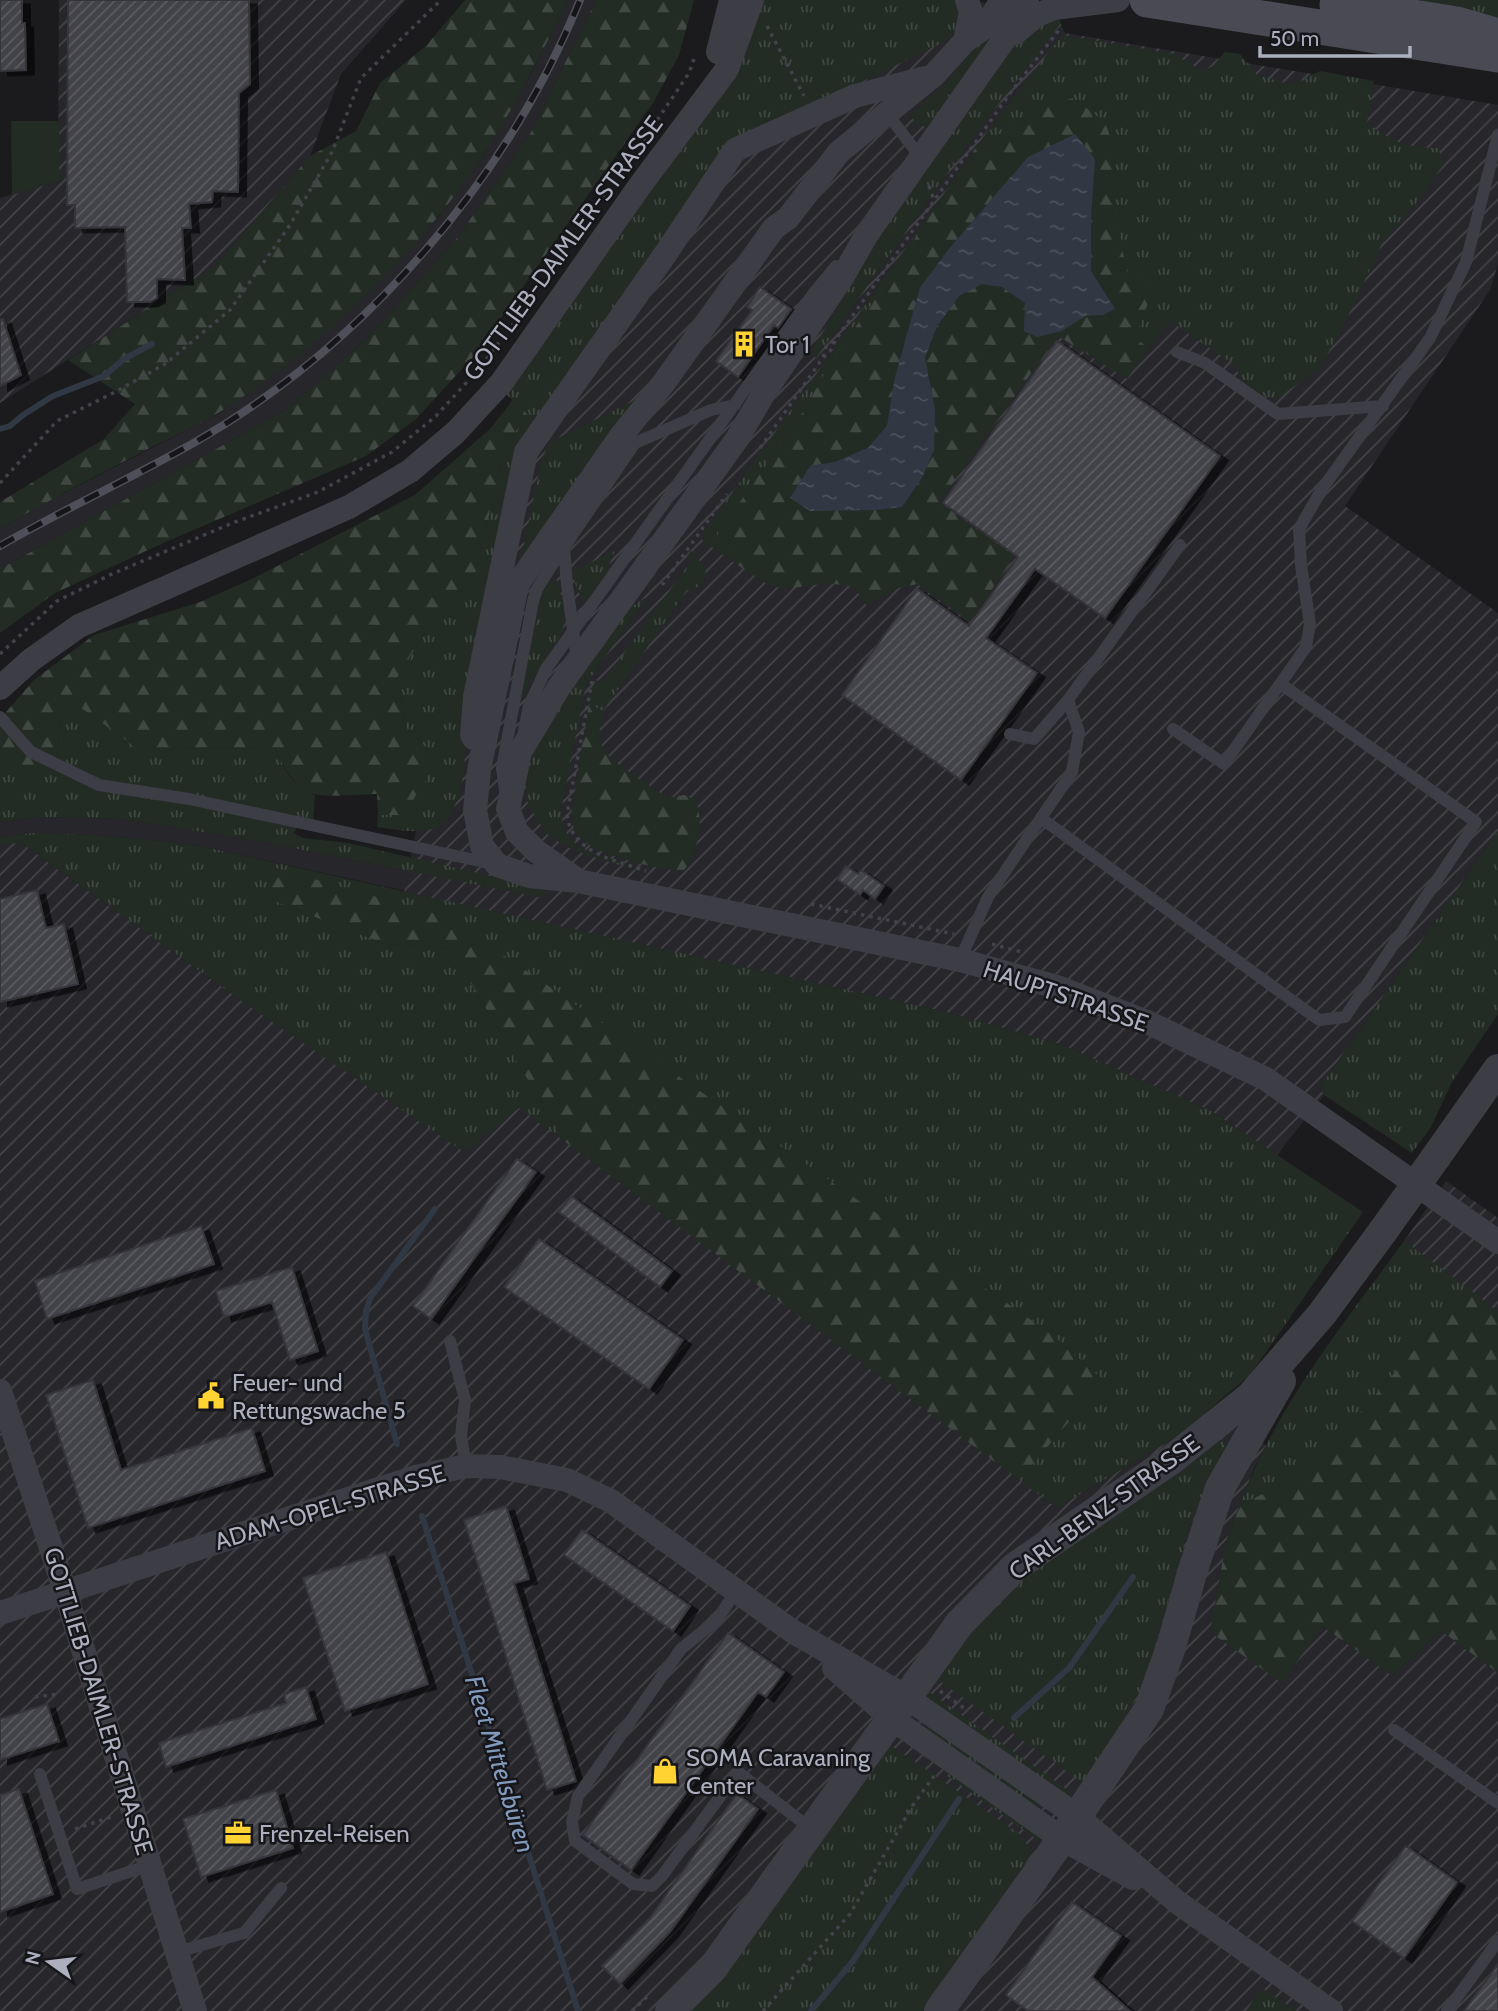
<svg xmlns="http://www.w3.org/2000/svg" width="1498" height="2011" font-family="Cabin,sans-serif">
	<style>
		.built { fill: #27262b }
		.industrial { fill: url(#industrial-furrows) }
		.grass { fill: url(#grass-tufts) }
		.forest { fill: url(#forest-firs); fill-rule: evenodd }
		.green { fill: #222c24 }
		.water { fill: url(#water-ripples) }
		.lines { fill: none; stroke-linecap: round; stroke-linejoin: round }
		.stream { stroke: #2f3843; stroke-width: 6 }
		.building { fill: url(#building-hatch); stroke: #35343a; stroke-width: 2; filter: url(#shadow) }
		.path { stroke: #41424a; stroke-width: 3.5; stroke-dasharray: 3.5 5; stroke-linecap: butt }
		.service { stroke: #3d3d45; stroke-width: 12 }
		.minor { stroke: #3d3d45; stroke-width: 24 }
		.tertiary { stroke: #3d3d45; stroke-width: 30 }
		.secondary { stroke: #494a53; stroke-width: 35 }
		.rail-casing { stroke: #4e4f58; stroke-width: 8 }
		.rail { stroke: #161519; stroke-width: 5; stroke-dasharray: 16; stroke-linecap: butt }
		.tertiary-bridge { stroke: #3d3d45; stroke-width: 30 }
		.labels { text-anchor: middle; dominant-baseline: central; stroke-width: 5; stroke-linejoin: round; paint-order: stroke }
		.street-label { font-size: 24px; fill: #acafbe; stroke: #161519 }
		.poi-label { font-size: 24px; fill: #acafbe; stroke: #161519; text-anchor: start }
		.water-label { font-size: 26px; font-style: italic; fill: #8199bb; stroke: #161519 }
	</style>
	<defs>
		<pattern id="industrial-furrows" width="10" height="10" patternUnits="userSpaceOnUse" patternTransform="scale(1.75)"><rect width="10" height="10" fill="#27262b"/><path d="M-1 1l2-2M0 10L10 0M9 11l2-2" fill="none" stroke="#444348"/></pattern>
		<pattern id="grass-tufts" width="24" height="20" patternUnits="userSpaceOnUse" patternTransform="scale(1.75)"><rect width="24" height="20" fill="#222c24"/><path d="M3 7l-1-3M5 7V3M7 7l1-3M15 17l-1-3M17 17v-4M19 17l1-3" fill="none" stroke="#3f4842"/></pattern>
		<pattern id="forest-firs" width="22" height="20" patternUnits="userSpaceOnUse" patternTransform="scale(1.75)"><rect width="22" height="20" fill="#222c24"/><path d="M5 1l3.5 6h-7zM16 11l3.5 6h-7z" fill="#3f4842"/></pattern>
		<pattern id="water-ripples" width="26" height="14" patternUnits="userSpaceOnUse" patternTransform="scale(1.75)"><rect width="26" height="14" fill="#2f3843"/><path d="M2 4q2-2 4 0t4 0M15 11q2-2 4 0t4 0" fill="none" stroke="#4a525c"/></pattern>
		<pattern id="building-hatch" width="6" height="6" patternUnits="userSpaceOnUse" patternTransform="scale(1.75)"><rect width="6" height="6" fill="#424248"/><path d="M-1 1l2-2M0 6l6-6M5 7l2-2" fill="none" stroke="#5b5b61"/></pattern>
		<filter id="shadow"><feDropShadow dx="8" dy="4.5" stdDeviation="0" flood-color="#0009"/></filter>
	</defs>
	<rect width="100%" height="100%" fill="#1b1b1d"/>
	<path class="built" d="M 568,0 L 596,0 L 531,132 L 457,238 L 366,340 L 286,410 L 0,569 L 0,529 L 39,506 L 220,413 L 339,320 L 375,286 L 440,215 L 486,151 L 532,72 Z
		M 41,817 L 123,819 L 268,843 L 543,898 L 538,920 L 191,844 L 95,835 L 31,833 L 0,837 L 0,822 Z"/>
	<path class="industrial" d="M 59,0 L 406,0 L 341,74 L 310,156 L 216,265 L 0,403 L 0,198 L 58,181 Z
		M 967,0 L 1056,14 L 1065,33 L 1498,105 L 1498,264 L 1490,290 L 1345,506 L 1498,613 L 1498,831 L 1320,1087 L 1324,1095 L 1277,1155 L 1211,1111 L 1060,1044 L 942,1011 L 404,892 L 416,831 L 434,828 L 467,730 L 522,444 L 732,144 Z
		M 20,842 L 243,1002 L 464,1151 L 519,1107 L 1057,1508 L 1179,1435 L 1207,1411 L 1266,1445 L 1254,1468 L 1226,1542 L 1322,1626 L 1393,1676 L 1440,1630 L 1498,1673 L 1498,2011 L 0,2011 L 0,846 Z
		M 1446,1181 L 1498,1218 L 1498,1312 L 1404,1241 Z"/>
	<path class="grass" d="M 762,0 L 956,0 C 962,14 957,31 946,41 L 732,144 L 535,421 L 466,730 C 465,757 465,819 432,829 C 414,834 394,829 377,827 L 378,815 L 403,815 L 432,754 L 406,727 L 397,678 L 448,595 L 472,587 L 506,444 L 528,415 L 506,394 Z
		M 1422,0 L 1498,0 L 1498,20 L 1423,4 Z
		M 1005,6 L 1014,7 L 930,124 L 926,127 L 916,124 L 912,117 L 913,113 C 953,80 976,47 1005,6 Z
		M 1056,14 L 1061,23 L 974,136 L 816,358 L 810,353 L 833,316 L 853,269 L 1023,34 Z
		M 1062,35 L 1174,54 L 1202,71 L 1213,66 L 1225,52 L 1240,54 L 1257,75 L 1288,84 L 1304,80 L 1320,71 L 1374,81 L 1367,123 C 1393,142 1405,148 1438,148 L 1444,164 L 1413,207 L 1384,239 L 1345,323 L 1320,367 L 1277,399 C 1257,395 1241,387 1236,366 L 1170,321 L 1149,348 L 1134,339 L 1155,284 L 1127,273 L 1115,212 L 1115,150 L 1036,109 L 1003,134 L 984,136 Z
		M 922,225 L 907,255 L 834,357 L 800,417 L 718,541 L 732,550 L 733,562 L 702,540 L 703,534 Z
		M 639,398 L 521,559 L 540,468 L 548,443 Z
		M 615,551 L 605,575 L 584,604 L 575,583 L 573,571 Z
		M 691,551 L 706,568 L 705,578 L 694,591 L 687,590 L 603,711 L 589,704 L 591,690 L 596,680 L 602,683 L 692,560 L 687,556 Z
		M 557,580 L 564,607 L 565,622 L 560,636 L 527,688 L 519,706 L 539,597 L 545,585 Z
		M 647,597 L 586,684 L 561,811 C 565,861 611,851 639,871 L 584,854 L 565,846 L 548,835 L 536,818 L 526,799 L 526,778 L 539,733 L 624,611 Z
		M 73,702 L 138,749 L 275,748 C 286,772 290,784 315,795 L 313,822 L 298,824 L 294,833 L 303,838 L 348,843 L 547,889 L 543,898 L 268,843 L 123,819 L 41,817 L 0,822 L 0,768 L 57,768 L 60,715 Z
		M 1498,831 L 1498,1014 L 1452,1082 L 1431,1127 L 1412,1153 L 1324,1095 L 1320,1087 Z
		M 31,833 L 95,835 L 191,844 L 942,1011 L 1060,1044 L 1211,1111 L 1363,1212 L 1250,1375 L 1179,1435 L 1057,1508 L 1019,1480 L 1104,1381 L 1050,1333 L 450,918 L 261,895 L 385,944 L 450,948 L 564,1141 L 519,1108 L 464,1152 L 243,1002 L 20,842 L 0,846 L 0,837 Z
		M 1404,1241 L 1468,1288 L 1317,1462 L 1287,1482 L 1240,1505 C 1275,1407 1344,1324 1404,1241 Z
		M 1214,1439 L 1223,1440 L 1226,1449 L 1214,1469 L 1189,1529 L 1145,1681 L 1112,1741 L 1083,1783 L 931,1675 L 976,1614 Z
		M 922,1687 L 1076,1796 L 1071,1800 L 922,1695 Z
		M 928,1724 L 1033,1799 L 1037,1803 L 1033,1808 L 924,1728 Z
		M 884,1743 L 893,1747 L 1018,1833 L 1033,1852 L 923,2011 L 683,2011 Z
		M 952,1771 L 1044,1837 L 1042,1843 L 946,1775 Z
		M 1262,1988 L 1296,2011 L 1246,2011 Z"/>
	<path class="forest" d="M 465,0 L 568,0 C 543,51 517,102 487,149 C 427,245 316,352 220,412 C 199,425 176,435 154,446 C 102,473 50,499 0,529 L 0,502 L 104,439 L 135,404 L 68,360 L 216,265 L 310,156 L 356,131 L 380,83 L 426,46 Z
		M 596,0 L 694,0 L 679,55 L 653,103 L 474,356 L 416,419 L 366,456 L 161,544 L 55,593 L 0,633 L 0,569 L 286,410 L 366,340 L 457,238 L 531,132 Z
		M 1073,98 L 1105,122 L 1115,150 L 1115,212 L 1127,273 L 1155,284 L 1135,338 L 1149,348 L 1127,379 L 1058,336 L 939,502 L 1014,556 L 970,622 L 917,584 L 895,589 L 866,605 L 854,587 L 828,583 L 784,589 L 767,584 L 733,562 L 732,550 L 718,541 L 718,533 L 800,417 L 834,357 L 907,255 L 922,225 L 984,136 L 1003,134 L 1036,109 ZM 1028,157 L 1091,218 L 1091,271 L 1115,309 L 1103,315 L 1085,316 L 1062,331 L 1024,331 L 1025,303 L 1002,287 L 982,284 L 959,296 L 937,326 L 925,358 L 935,409 L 902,507 L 875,510 L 810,511 L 810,466 L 835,462 L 868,448 L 887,426 L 895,377 L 920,288 L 948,250 Z
		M 513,400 L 528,415 L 506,444 L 472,587 L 448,595 L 397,678 L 406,727 L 432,754 L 426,780 L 403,815 L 378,815 L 377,794 C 320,795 301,808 275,748 L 138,749 L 73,702 L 60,715 L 57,768 L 0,768 L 0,719 L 34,680 L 94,635 L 200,602 L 252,579 L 415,495 L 491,428 Z
		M 589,704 L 603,711 C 601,723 598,739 604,750 C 612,764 654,788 668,798 L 684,795 L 696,800 C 704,823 698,852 683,872 C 657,868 603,857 583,841 C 575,834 573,826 571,816 Z
		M 276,868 L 450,918 L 1050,1333 L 1104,1381 L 1019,1480 L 564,1141 L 450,948 L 385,944 L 261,896 Z
		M 1468,1288 L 1498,1312 L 1498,1673 L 1440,1630 L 1393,1676 L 1322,1626 L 1282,1683 L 1210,1632 L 1226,1542 L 1240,1505 L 1287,1482 L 1317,1462 Z"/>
	<path class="green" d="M 11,121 L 59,121 L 59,181 L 12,195 Z"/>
	<path class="water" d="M 1075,134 L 1095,159 L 1091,218 L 1091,271 L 1115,309 L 1103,315 L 1085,316 L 1062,331 L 1037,337 L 1024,331 L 1025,303 L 1002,287 L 982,284 L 959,296 L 937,326 L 925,358 L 935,409 L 934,450 L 922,478 L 902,507 L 875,510 L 810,511 L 790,498 L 810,466 L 835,462 L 868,448 L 887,426 L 895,377 L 920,288 L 948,250 L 1028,157 Z"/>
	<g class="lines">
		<path class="stream" d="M 0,429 L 10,426 L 23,415 L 53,396 L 104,376 L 124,359 L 152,344
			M 397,1444 L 365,1329 L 366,1310 L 371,1297 L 435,1209
			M 422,1516 L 578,2011
			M 1014,1718 L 1069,1668 L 1133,1577
			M 811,2011 L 853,1961 L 959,1799"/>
	</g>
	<path class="building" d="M 0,0 L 22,0 L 22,23 L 25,23 L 26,70 L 0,71 Z
		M 68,0 L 249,0 L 250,84 L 239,93 L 238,192 L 213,191 L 212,202 L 189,204 L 191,228 L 182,228 L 185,280 L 157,279 L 157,298 L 150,302 L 127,302 L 125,227 L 75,228 L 75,205 L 67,205 Z
		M 760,287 L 791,309 L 778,328 L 774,325 L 738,377 L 716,361 L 752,310 L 747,307 Z
		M 3,319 L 21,375 L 0,386 L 0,320 Z
		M 1057,341 L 1220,456 L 1105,618 L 1035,569 L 986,638 L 1037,673 L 961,780 L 842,695 L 917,589 L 969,626 L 1018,557 L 943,503 Z
		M 846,866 L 858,874 L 861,870 L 884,886 L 875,899 L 863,890 L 860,895 L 837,879 Z
		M 37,890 L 46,928 L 64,924 L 78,984 L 0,1002 L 0,899 Z
		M 517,1159 L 536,1172 L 431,1319 L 413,1306 Z
		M 571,1196 L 672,1271 L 660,1287 L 559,1212 Z
		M 201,1226 L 214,1264 L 47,1319 L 35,1281 Z
		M 539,1239 L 683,1340 L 649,1389 L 504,1287 Z
		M 292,1267 L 318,1351 L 290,1360 L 272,1302 L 224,1317 L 216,1291 Z
		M 93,1380 L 121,1470 L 252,1428 L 265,1471 L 88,1528 L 46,1395 Z
		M 506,1506 L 529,1579 L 514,1583 L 576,1781 L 547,1790 L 464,1520 Z
		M 582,1530 L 690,1606 L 673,1631 L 564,1555 Z
		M 386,1552 L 428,1684 L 345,1711 L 303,1578 Z
		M 728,1633 L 784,1672 L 766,1697 L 758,1692 L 631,1870 L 583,1835 Z
		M 306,1687 L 316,1719 L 166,1767 L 159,1743 L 286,1703 L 284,1694 Z
		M 47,1704 L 59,1741 L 0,1760 L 0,1719 Z
		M 19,1789 L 53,1894 L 0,1912 L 0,1795 Z
		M 276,1790 L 293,1848 L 201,1877 L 183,1819 Z
		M 737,1794 L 758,1809 L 670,1932 L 620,1984 L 602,1966 L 650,1918 Z
		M 1406,1846 L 1457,1882 L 1404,1958 L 1352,1921 Z
		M 1072,1902 L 1121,1936 L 1092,1977 L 1130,2011 L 1028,2011 L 1006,1995 Z
		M 1498,1964 L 1498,2011 L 1464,2011 Z"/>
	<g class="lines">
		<path class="path" d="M 767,26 L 804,96
			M 643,141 L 689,73 L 695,56
			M 929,186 L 934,200
			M 588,218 L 607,190
			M 823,357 L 826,347 L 834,341
			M 760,448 L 822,359 L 831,350 L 836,339 L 1011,92 L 1059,30
			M 0,483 L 57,421 L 115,392 L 165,364 L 230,310 L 290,225 L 332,152 L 361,78 L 441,0
			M 662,585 L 727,494
			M 0,654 L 57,601 L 112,574 L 235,522 L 318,492 L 392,452 L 436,416 L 478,370 L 513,324
			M 592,681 L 567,814 C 570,853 616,860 646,871
			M 811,904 L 954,934
			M 992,944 L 1022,952
			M 940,1691 L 965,1709
			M 35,1697 L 59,1694
			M 75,1829 L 111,1817
			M 632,2011 L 650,1994
			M 763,2011 L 850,1914 L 913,1805 L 934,1776"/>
		<path class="service" d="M 887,113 L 920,157
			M 1177,352 L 1205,363 L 1278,414 L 1383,406
			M 564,547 L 567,585 L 577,660
			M 0,717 L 31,752 L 99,785 L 189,799 L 494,864
			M 1173,729 L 1224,764 L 1306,647 L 1310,624 L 1301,565 L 1299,529 L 1322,489 L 1430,338 L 1466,262 L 1498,135
			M 524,731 L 529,706 L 546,669 L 813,294 L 836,266
			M 1010,734 L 1034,739 L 1068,700 L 1180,545
			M 505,791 L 502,768 L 533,601 L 537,589 L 550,568 L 635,443 L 711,410 L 735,405
			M 1041,818 L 1319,1020 L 1345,1017 L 1476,822 L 1281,684
			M 960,960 L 988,897 L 1072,772 L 1079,732 L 1068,700
			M 450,1341 L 465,1400 L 461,1436 L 466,1466
			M 736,1591 L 717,1620 L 681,1649 L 578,1796 L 572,1822 L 575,1841 L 633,1884 L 652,1886 L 662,1876 L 738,1772 L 811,1829
			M 1394,1730 L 1498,1803
			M 40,1774 L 77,1889 L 150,1865
			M 177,1952 L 244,1933 L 281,1888
			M 1447,2011 L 1498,1941"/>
		<path class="minor" d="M 1002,0 L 985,27 L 965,41 L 934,75 L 839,152 L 788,218 L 774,228 L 663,384 L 621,436 L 517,585 L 479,770 L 475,810 L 482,846 L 497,865 L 529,876 L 578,881 L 960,960 L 1057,987 L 1147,1022 L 1266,1079 L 1498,1242
			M 1015,33 L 1035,16 L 1054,8 L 1118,0
			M 965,41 L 971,12 L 967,0
			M 718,52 L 731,0
			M 0,688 L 31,660 L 79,626 L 349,507 L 410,471 L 456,432 L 502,382 L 639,187 L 727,69 L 752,0
			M 474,738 L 472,735 L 475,697 L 526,452 L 664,256 L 735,150 L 855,96 L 925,78
			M 576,879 L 536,851 L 517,832 L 508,809 L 520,752 L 559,687 L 737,439 L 764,393 L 843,276 L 867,234 L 1005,38 L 1027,0
			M 0,1391 L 65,1591 L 195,2011
			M 0,1613 L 416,1477 L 466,1466 L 500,1467 L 567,1480 L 611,1501 L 792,1631 L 906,1697 L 1077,1816 L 1177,1902 L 1331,2011
			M 834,1668 L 891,1718 L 1062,1839 L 1133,1878"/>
		<path class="tertiary" d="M 1436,1157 L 1498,1069
			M 670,2011 L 712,1969 L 960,1623 L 1015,1567 L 1171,1460 L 1250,1397 L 1322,1314 L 1383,1231
			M 939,2011 L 1062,1839 L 1149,1709 L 1171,1647 L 1193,1570 L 1220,1488 L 1281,1381"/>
		<path class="secondary" d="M 1147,0 L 1498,55
			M 1337,5 L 1457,24 L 1498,36"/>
		<g class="rail-casing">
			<path id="rail" d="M 0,546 C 64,509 132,478 197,441 C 365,344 507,180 580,0"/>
		</g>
		<use href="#rail" class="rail"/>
		<path class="tertiary-bridge" d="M 1383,1231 L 1436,1157"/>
	</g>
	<defs>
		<g id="building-bare" transform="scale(2.1)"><path d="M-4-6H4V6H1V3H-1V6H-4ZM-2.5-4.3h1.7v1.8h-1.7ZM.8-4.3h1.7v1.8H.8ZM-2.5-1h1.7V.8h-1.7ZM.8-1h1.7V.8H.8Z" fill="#ffd331" stroke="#161519" stroke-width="2.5" paint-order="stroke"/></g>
		<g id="civic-bare" transform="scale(2.1)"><path d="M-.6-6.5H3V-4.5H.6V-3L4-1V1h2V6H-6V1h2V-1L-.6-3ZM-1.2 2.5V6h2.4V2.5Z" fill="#ffd331" stroke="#161519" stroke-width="2.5" paint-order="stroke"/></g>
		<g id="shop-bare" transform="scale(2.1)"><path d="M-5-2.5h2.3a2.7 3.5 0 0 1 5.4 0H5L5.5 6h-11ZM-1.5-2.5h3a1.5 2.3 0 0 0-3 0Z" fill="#ffd331" stroke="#161519" stroke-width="2.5" paint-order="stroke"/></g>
		<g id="office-bare" transform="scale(2.1)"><path d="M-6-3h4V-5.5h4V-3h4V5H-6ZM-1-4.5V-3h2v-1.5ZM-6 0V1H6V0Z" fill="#ffd331" stroke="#161519" stroke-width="2.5" paint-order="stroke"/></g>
	</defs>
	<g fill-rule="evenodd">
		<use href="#building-bare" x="744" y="344"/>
		<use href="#civic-bare" x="211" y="1396"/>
		<use href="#shop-bare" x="665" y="1771"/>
		<use href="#office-bare" x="238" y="1833"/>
	</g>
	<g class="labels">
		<g class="street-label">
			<text transform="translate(563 248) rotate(-54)">GOTTLIEB-DAIMLER-STRASSE</text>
			<text transform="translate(1066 996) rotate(19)">HAUPTSTRASSE</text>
			<text transform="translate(330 1507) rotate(-17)">ADAM-OPEL-STRASSE</text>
			<text transform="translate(1104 1507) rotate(-36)">CARL-BENZ-STRASSE</text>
			<text transform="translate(99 1701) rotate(73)">GOTTLIEB-DAIMLER-STRASSE</text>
		</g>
		<g class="poi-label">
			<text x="765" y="344">Tor 1</text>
			<text x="232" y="1382">Feuer- und<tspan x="232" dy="28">Rettungswache 5</tspan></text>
			<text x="686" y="1757">SOMA Caravaning<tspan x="686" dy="28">Center</tspan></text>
			<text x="259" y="1833">Frenzel-Reisen</text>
		</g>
		<g class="water-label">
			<text transform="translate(500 1764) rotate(73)">Fleet Mittelsbüren</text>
		</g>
	</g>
	<g transform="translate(49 1962) rotate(284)" stroke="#161519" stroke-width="5" paint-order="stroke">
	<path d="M0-5L12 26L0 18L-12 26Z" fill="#acafbe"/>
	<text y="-10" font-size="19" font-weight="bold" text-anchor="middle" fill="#acafbe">N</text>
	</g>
	<path d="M1260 46v10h150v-10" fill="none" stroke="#acafbe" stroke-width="3.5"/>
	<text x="1270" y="46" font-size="21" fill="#acafbe" stroke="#161519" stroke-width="5" paint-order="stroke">50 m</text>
</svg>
